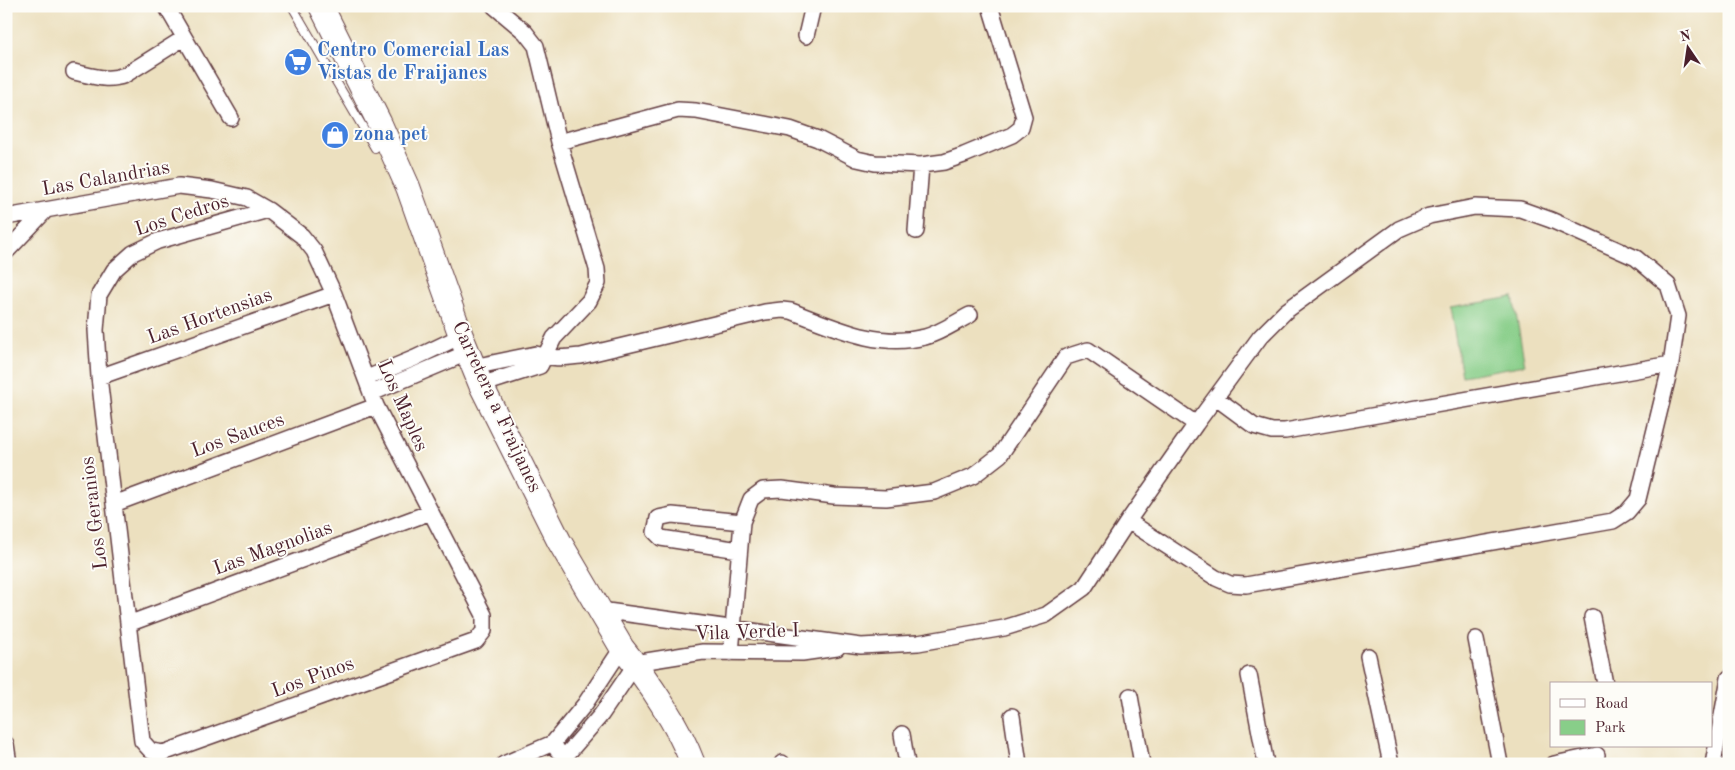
<svg xmlns="http://www.w3.org/2000/svg" width="1735" height="770" font-family="'Old Standard TT',serif">
	<style>
		.green { fill: #88ce89; stroke: #69765a }
		.lines { fill: none; stroke-linecap: round; stroke-linejoin: round }
		.lane-casing { stroke: #623c41; stroke-width: 10 }
		.street-casing { stroke: #623c41; stroke-width: 18 }
		.primary-casing { stroke: #623c41; stroke-width: 26 }
		.lane { stroke: #fff; stroke-width: 8 }
		.street { stroke: #fff; stroke-width: 15 }
		.primary { stroke: #fff; stroke-width: 24 }
		.labels { text-anchor: middle; dominant-baseline: central; stroke-width: 4; stroke-linejoin: round; paint-order: stroke }
		.shop-label { font-size: 20px; font-weight: bold; fill: #366cbe; stroke: #fdfcf7; text-anchor: start }
		.street-label { font-size: 20px; fill: #4a1f2b; stroke: #fdfcf7 }
	</style>
	<rect width="100%" height="100%" fill="#fdfcf7"/>
	<filter id="ink" filterUnits="userSpaceOnUse"><feTurbulence type="fractalNoise" baseFrequency=".02" numOctaves="2"/><feDisplacementMap in="SourceGraphic" scale="10" xChannelSelector="R" yChannelSelector="G"/><feConvolveMatrix kernelMatrix="1 2 1 2 8 2 1 2 1" color-interpolation-filters="sRGB"/></filter>
	<filter id="wash" filterUnits="userSpaceOnUse"><feTurbulence type="fractalNoise" baseFrequency=".0096" numOctaves="4" result="noise"/><feDisplacementMap in="SourceGraphic" scale="20" xChannelSelector="R" yChannelSelector="G"/><feGaussianBlur stdDeviation="1.12" result="paint"/><feColorMatrix in="noise" values="0 0 0 0 0 0 0 0 0 0 0 0 0 0 0 0 0 1.4 0 .05"/><feComposite in="paint" operator="in"/></filter>
	<g filter="url(#wash)">
		<rect width="100%" height="100%" fill="#ece0bf"/>
		<path class="green" d="M 1513,297 L 1525,365 L 1462,376 L 1450,308 Z"/>
	</g>
	<g filter="url(#ink)">
		<g class="lines">
			<g class="lane-casing">
				<path id="lane" d="M 292,6 L 375,148"/>
			</g>
			<g class="street-casing">
				<path id="street" d="M 166,6 L 231,118
					M 806,36 L 813,6
					M 74,72 C 92,76 107,82 125,75 L 184,38
					M 559,142 L 678,110 L 696,111 L 790,129 L 818,139 L 857,159 L 875,163 L 921,165 L 944,162 L 964,155 L 1012,135 L 1021,128 L 1024,117 L 990,6
					M 6,217 L 179,186 L 212,190 L 247,198 L 268,210 L 302,236 L 314,251 L 334,294 L 376,406 L 484,615 L 484,631 L 476,641 L 163,753 L 151,751 L 142,741 L 99,377 L 96,330 L 99,295 L 114,270 L 133,253 L 158,241 L 268,210
					M 916,231 L 921,165
					M 6,252 L 46,210
					M 473,367 L 536,354 C 551,360 566,357 581,356 L 765,312 L 782,310 L 791,311 C 834,327 877,349 925,337 C 940,333 956,322 970,315
					M 99,377 L 334,294
					M 367,378 L 415,358 L 461,336
					M 481,385 L 540,366 L 554,338 L 589,301 L 598,283 L 597,269 L 559,142 L 536,46 L 525,32 L 494,6
					M 372,393 L 467,353
					M 1216,398 L 1254,426 L 1272,431 L 1285,431 L 1671,364
					M 114,504 L 376,406
					M 739,550 L 661,538 L 655,532 L 658,518 L 672,515 L 742,522
					M 600,610 L 861,646 L 918,643 L 1004,628 L 1046,615 L 1084,588 L 1128,521 L 1196,424 L 1260,337 L 1286,311 L 1399,229 L 1429,216 L 1475,207 L 1520,209 L 1551,220 L 1636,258 L 1668,285 L 1678,316 L 1671,364 L 1638,499 L 1627,512 L 1613,521 L 1246,585 L 1230,584 L 1216,578 L 1128,521
					M 1592,617 L 1605,684
					M 128,624 L 431,512
					M 1476,639 L 1500,764
					M 731,653 L 742,522 L 751,499 L 763,490 L 782,489 L 834,496 L 886,498 L 934,492 L 973,476 L 1000,455 L 1066,357 L 1088,350 L 1196,424
					M 1368,656 L 1391,764
					M 634,663 L 703,652 L 802,653 L 837,648
					M 1249,675 L 1266,764
					M 1130,696 L 1142,764
					M 1012,716 L 1019,764
					M 902,734 L 907,764
					M 553,743 L 585,704 L 622,648
					M 6,744 L 9,764
					M 562,760 L 601,715 L 635,665
					M 782,763 L 782,764
					M 504,764 L 553,743 L 558,751
					M 1554,764 L 1597,755
					M 1713,764 L 1729,678"/>
			</g>
			<g class="primary-casing">
				<path id="primary" d="M 321,6 L 379,122 L 408,187 L 461,336 L 481,385 L 559,541 L 622,648 C 648,680 679,726 693,764"/>
			</g>
			<use href="#lane" class="lane"/>
			<use href="#street" class="street"/>
			<use href="#primary" class="primary"/>
		</g>
	</g>
	<defs>
		<g id="supermarket-disc" transform="scale(1.4375)"><circle r="9.5" fill="#3f7fe0" stroke="#fdfcf7"/><path d="M-6-5.5h2.5l.6 2H6L4.5 2H-2.5L-4.4-4H-6ZM-1.5 3.2a1.3 1.3 0 1 0 .1 0ZM3 3.2a1.3 1.3 0 1 0 .1 0Z" fill="#fff"/></g>
		<g id="shop-disc" transform="scale(1.4375)"><circle r="9.5" fill="#3f7fe0" stroke="#fdfcf7"/><path d="M-5-2.5h2.3a2.7 3.5 0 0 1 5.4 0H5L5.5 6h-11ZM-1.5-2.5h3a1.5 2.3 0 0 0-3 0Z" fill="#fff"/></g>
	</defs>
	<g fill-rule="evenodd">
		<use href="#supermarket-disc" x="298" y="62"/>
		<use href="#shop-disc" x="335" y="135"/>
	</g>
	<g class="labels">
		<g class="shop-label">
			<text x="317" y="51">Centro Comercial Las<tspan x="317" dy="23">Vistas de Fraijanes</tspan></text>
			<text x="354" y="135">zona pet</text>
		</g>
		<g class="street-label">
			<text transform="translate(106 179) rotate(-10)">Las Calandrias</text>
			<text transform="translate(182 216) rotate(-18)">Los Cedros</text>
			<text transform="translate(210 317) rotate(-20)">Las Hortensias</text>
			<text transform="translate(402 406) rotate(66)">Los Maples</text>
			<text transform="translate(496 407) rotate(65)">Carretera a Fraijanes</text>
			<text transform="translate(238 436) rotate(-20)">Los Sauces</text>
			<text transform="translate(95 513) rotate(-97)">Los Geranios</text>
			<text transform="translate(273 549) rotate(-20)">Las Magnolias</text>
			<text transform="translate(747 633) rotate(-2)">Vila Verde I</text>
			<text transform="translate(313 678) rotate(-20)">Los Pinos</text>
		</g>
	</g>
	<rect width="1735" height="770" fill="none" stroke="#fdfcf7" stroke-width="25"/>
	<rect x="1550" y="682" width="162" height="65" fill="#fdfcf7" stroke="#b5a4a5"/>
	<rect x="1560" y="699" width="25" height="8" fill="#ffffff" stroke="#b5a4a5"/>
	<text x="1595" y="708" font-size="15" fill="#4a1f2b">Road</text>
	<rect x="1560" y="720" width="25" height="15" fill="#88ce89" stroke="#b5a4a5"/>
	<text x="1595" y="732" font-size="15" fill="#4a1f2b">Park</text>
	<g transform="translate(1688 48) rotate(347)" stroke="#fdfcf7" stroke-width="4" paint-order="stroke">
	<path d="M0-4L9 19L0 12L-9 19Z" fill="#4a1f2b"/>
	<text y="-8" font-size="14" font-weight="bold" text-anchor="middle" fill="#4a1f2b">N</text>
	</g>
</svg>
